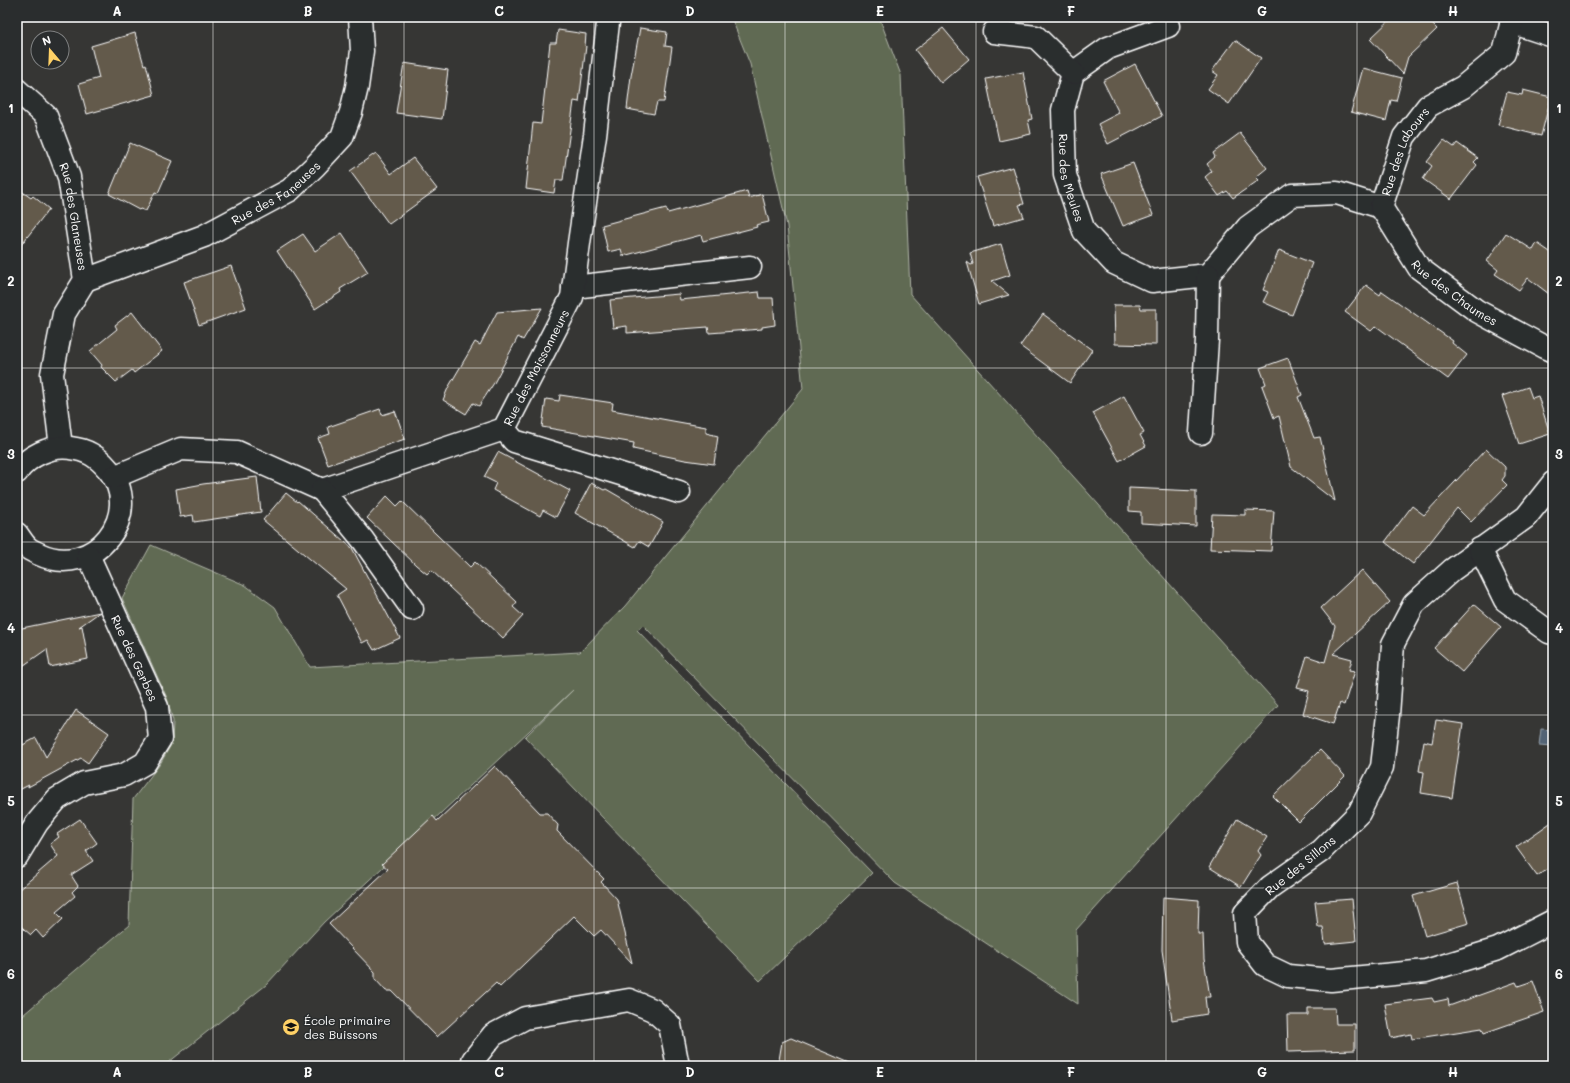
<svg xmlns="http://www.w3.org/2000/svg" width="1570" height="1083" font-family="Mali,sans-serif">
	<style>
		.green { fill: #606b52; stroke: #b0b5a8 }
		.water { fill: #526475; stroke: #97a2ac }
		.building { fill: #645a4b; stroke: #fff }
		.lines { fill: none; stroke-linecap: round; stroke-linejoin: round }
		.street-casing { stroke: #fff; stroke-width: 25 }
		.street { stroke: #2a2d2e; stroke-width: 22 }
		.grid { fill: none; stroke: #fff; stroke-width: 1; stroke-opacity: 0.55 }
		.labels { text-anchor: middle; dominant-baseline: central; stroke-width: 3; stroke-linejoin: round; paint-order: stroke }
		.street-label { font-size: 12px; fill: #fff; stroke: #2a2d2e }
		.poi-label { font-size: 12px; fill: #fff; stroke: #2a2d2e; text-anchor: start }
		.neatline { fill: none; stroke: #fff; stroke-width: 1.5 }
		.grid-label { font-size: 13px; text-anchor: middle; font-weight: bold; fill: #fff }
	</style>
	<rect width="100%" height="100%" fill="#363634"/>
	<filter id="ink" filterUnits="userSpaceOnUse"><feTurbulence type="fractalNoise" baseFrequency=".025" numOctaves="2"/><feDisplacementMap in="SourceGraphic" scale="8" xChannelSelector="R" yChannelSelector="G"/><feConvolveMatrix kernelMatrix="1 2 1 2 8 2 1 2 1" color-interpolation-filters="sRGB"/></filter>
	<g filter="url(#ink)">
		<path class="green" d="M 731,17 L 879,17 L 901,75 L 910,294 L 1278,705 L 1076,930 L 1078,1004 L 895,883 L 643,625 L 637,630 L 872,873 L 760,981 L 525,737 L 573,690 L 324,922 L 266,985 L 164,1066 L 17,1066 L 17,1020 L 129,925 L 133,799 L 160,764 L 172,743 L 173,721 L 167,698 L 122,598 L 151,545 L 245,585 L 275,607 L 310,667 L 580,652 L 625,606 L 803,389 L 787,226 L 750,64 Z"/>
		<path class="water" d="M 1541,729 L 1553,730 L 1553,746 L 1539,745 Z"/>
		<path class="building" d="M 1393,17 L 1425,17 L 1437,29 L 1408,57 L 1403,74 L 1370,39 Z
			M 640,28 L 667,32 L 665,46 L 672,47 L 664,102 L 657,102 L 654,114 L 627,109 L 631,76 Z
			M 943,28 L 969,59 L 941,83 L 915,50 Z
			M 558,30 L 586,34 L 585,46 L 586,46 L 579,102 L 574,101 L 563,180 L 556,180 L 554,193 L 526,189 L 533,123 L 541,124 L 550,43 L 556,43 Z
			M 135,33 L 144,65 L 146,64 L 154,95 L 87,114 L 79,84 L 99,78 L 91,46 Z
			M 1235,40 L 1261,58 L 1229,104 L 1208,89 L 1218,75 L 1212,71 Z
			M 404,63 L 448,70 L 442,119 L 396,113 Z
			M 1135,64 L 1162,116 L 1108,144 L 1098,124 L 1119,113 L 1103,81 Z
			M 1363,68 L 1402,78 L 1396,101 L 1391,100 L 1386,121 L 1351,112 Z
			M 1023,72 L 1032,119 L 1028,120 L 1031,134 L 999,141 L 986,79 Z
			M 1523,90 L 1551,97 L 1541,136 L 1498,125 L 1507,92 L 1522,95 Z
			M 1240,133 L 1267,168 L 1256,177 L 1259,180 L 1233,198 L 1227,191 L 1219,196 L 1205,177 L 1212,171 L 1207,164 L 1215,157 L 1213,153 Z
			M 1444,140 L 1454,147 L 1457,143 L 1478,158 L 1474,162 L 1477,165 L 1451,199 L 1423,179 L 1432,166 L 1427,162 Z
			M 130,143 L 172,161 L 158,193 L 155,192 L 146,211 L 140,209 L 139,210 L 109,194 Z
			M 376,153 L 391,174 L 413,158 L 437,189 L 389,224 L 350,171 Z
			M 1133,163 L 1153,215 L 1123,226 L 1101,174 Z
			M 1013,167 L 1024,204 L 1019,205 L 1024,217 L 993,226 L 977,177 Z
			M 17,188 L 31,198 L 33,196 L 49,209 L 17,250 Z
			M 747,191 L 749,198 L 762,194 L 769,222 L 756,225 L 757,227 L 703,241 L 701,235 L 623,256 L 621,249 L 608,252 L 602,225 L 666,208 L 668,213 Z
			M 342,233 L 368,272 L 340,289 L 341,292 L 315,309 L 277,251 L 303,234 L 315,251 Z
			M 1506,233 L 1533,250 L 1537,243 L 1553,254 L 1553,297 L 1528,278 L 1519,290 L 1495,274 L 1498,270 L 1487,261 Z
			M 1001,244 L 1010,275 L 992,281 L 1009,295 L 979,304 L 967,262 L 971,265 L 973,264 L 970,253 Z
			M 1279,250 L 1312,263 L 1292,315 L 1263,302 L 1268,292 L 1263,290 Z
			M 231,266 L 246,308 L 199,325 L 184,282 Z
			M 1366,285 L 1380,295 L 1382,291 L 1453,341 L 1452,343 L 1467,355 L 1448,379 L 1376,326 L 1371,331 L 1345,312 Z
			M 759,292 L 760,298 L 773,298 L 775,325 L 762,327 L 762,329 L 709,333 L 708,327 L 627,333 L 627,326 L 613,328 L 610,300 L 679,294 L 680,300 Z
			M 1114,305 L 1140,305 L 1141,309 L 1156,309 L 1156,345 L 1115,344 Z
			M 542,308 L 523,340 L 518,337 L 494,383 L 479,406 L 473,403 L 466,414 L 443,400 L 448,388 L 475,342 L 480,345 L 497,312 Z
			M 132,312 L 162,351 L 134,373 L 132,370 L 116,382 L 101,367 L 102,365 L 90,351 L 117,329 L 115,325 Z
			M 1043,314 L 1092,350 L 1070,383 L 1020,346 Z
			M 1288,358 L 1302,395 L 1298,397 L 1314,438 L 1320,437 L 1335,501 L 1291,467 L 1279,416 L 1274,418 L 1262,386 L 1266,384 L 1260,368 Z
			M 1528,387 L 1532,398 L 1538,396 L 1550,434 L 1519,444 L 1502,396 Z
			M 560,395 L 613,403 L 612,410 L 706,427 L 706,433 L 718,436 L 714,464 L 685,460 L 633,449 L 634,443 L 542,427 L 546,399 L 559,401 Z
			M 1124,396 L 1144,433 L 1140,435 L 1146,446 L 1119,461 L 1093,413 Z
			M 380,409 L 382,415 L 395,411 L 405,439 L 328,465 L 318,438 L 330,434 L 328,427 Z
			M 1486,449 L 1505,467 L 1505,476 L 1502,480 L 1507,485 L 1471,522 L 1457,508 L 1413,564 L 1385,542 L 1412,506 L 1424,515 Z
			M 498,452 L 570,491 L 556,517 L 543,510 L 540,516 L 493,490 L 496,483 L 484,477 Z
			M 257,477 L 261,512 L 194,522 L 193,515 L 180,517 L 176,489 L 203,484 Z
			M 591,483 L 604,490 L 606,489 L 663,522 L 649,547 L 639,541 L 635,547 L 575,513 Z
			M 1129,488 L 1196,491 L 1196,526 L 1141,523 L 1141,512 L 1129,511 Z
			M 286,493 L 297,502 L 298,501 L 352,548 L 400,638 L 374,650 L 368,640 L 362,643 L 337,595 L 346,589 L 263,520 Z
			M 387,496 L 397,506 L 402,501 L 470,567 L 475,562 L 517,602 L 513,607 L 523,616 L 503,638 L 431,570 L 427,574 L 416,565 L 367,518 Z
			M 1245,510 L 1274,511 L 1271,551 L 1210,549 L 1212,514 L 1245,515 Z
			M 1362,570 L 1390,602 L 1333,654 L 1352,659 L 1349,670 L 1355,671 L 1344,705 L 1340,703 L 1333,724 L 1303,714 L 1309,691 L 1297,688 L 1307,656 L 1325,662 L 1335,626 L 1321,608 Z
			M 1474,604 L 1501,627 L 1462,672 L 1434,648 Z
			M 100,612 L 79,627 L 82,626 L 88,659 L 50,667 L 47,649 L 17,670 L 17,629 Z
			M 76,710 L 109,733 L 88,763 L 81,758 L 28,787 L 29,785 L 17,791 L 17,748 L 36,738 L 46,757 Z
			M 1436,720 L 1463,724 L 1452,798 L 1421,793 L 1424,772 L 1419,771 L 1424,741 L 1432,743 Z
			M 1320,750 L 1345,776 L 1299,822 L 1273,796 Z
			M 495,766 L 540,813 L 547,813 L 558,825 L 557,831 L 604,879 L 601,882 L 617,899 L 632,963 L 601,930 L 594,936 L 574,916 L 500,987 L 496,983 L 437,1037 L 392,991 L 386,991 L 375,979 L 375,972 L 329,924 L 388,869 L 382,864 L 433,816 L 437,821 Z
			M 80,819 L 97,843 L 86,851 L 93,861 L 71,875 L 78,886 L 72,892 L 75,896 L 56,912 L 63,919 L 43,938 L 36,930 L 31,935 L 17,923 L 17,891 L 58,856 L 50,844 L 59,837 L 57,834 Z
			M 1237,819 L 1267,837 L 1258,851 L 1261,855 L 1241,887 L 1209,867 Z
			M 1553,821 L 1553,865 L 1537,876 L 1516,847 Z
			M 1457,883 L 1469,923 L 1425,936 L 1413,896 Z
			M 1163,897 L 1199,900 L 1198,934 L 1203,934 L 1204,959 L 1210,997 L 1205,997 L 1207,1014 L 1172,1020 L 1162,950 Z
			M 1352,899 L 1356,941 L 1325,944 L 1323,927 L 1318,927 L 1315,902 Z
			M 1533,981 L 1544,1012 L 1484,1033 L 1482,1028 L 1412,1039 L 1411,1034 L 1391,1038 L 1385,1004 L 1432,998 L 1434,1002 L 1448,999 L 1449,1006 L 1516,982 L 1518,986 Z
			M 1308,1008 L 1335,1008 L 1336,1024 L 1355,1024 L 1355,1050 L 1288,1052 L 1287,1015 L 1308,1015 Z
			M 791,1038 L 857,1066 L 778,1066 L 782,1042 Z"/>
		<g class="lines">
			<g class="street-casing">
				<g id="street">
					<path d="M 1511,22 L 1553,36"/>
					<path id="s1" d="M 1168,26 L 1108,48 L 1073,73 L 1063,110 L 1065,175 L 1084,231 L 1114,263 L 1152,281 L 1208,275 L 1248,227 L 1292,195 L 1337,193 L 1381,207"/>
					<path d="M 994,32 L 1036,37 L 1073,73"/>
					<path id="s2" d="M 17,90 L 46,116 L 69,177 L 85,280 L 64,314 L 52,374 L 61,447"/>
					<path id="s3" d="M 1381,207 L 1404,137 L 1428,106 L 1463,87 L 1504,53 L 1513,17"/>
					<path id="s4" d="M 1381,207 L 1419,268 L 1477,311 L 1544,347 L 1553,351"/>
					<path id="s5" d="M 85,280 L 204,236 L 290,190 L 315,166 L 342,137 L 351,112 L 357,87 L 362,51 L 360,17"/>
					<path d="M 573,287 L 750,267"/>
					<path d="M 504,429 L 514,441 L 679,492"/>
					<path d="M 1201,433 L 1207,340 L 1208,275"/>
					<path d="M 17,472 C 28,456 51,445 70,448 C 87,450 97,456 108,469 C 146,513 94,580 39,554 C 36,552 31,551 28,548 C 24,545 20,538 17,534"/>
					<path id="s6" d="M 114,477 L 181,449 L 237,452 L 322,490 L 504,429 L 572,297 L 579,243 L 595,135 L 608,23 L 607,17"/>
					<path d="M 1553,483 L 1526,517 L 1452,570 L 1414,604 L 1393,644 L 1388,715 L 1382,767 L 1359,813 L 1321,851 L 1270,887 L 1245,913 L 1247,942 L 1265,965 L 1288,976 L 1331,980 L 1426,971 L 1498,949 L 1553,921"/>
					<path d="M 322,490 L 363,540 L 412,609"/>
					<path d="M 1480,549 L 1505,600 L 1549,632 L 1553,633"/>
					<path d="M 17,856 L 37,823 L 57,799 L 84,783 L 124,775 L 145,763 L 160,739 L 157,707 L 88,555"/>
					<path d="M 473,1066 L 473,1060 L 493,1035 L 525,1018 L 629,1000 L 653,1010 L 670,1025 L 678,1066"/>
				</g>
			</g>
			<use href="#street" class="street"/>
		</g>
	</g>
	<path class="grid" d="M 213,17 L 213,1066M 404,17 L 404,1066M 594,17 L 594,1066M 785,17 L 785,1066M 976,17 L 976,1066M 1166,17 L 1166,1066M 1357,17 L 1357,1066M 17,195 L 1553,195M 17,368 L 1553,368M 17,542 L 1553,542M 17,715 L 1553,715M 17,888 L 1553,888"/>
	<defs>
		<g id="school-disc" transform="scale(0.9)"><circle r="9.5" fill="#ffd166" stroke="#2a2d2e"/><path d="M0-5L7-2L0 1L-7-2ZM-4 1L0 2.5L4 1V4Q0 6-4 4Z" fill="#111"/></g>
	</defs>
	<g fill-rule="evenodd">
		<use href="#school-disc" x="291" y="1027"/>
	</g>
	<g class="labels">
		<g class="street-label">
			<text stroke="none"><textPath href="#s3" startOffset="61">Rue des Labours</textPath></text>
			<text stroke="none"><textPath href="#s1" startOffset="214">Rue des Meules</textPath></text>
			<text stroke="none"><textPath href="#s5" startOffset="211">Rue des Faneuses</textPath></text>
			<text stroke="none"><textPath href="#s2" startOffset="144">Rue des Glaneuses</textPath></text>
			<text stroke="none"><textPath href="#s4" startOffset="115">Rue des Chaumes</textPath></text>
			<text stroke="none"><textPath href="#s6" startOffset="483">Rue des Moissonneurs</textPath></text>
			<text transform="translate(135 658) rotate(65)">Rue des Gerbes</text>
			<text transform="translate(1300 865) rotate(-39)">Rue des Sillons</text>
		</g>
		<g class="poi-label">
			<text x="304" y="1020">École primaire<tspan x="304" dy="14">des Buissons</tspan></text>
		</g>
	</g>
	<rect width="1570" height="1083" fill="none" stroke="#2a2d2e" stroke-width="44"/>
	<g transform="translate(50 50) rotate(341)"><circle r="19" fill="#2a2d2e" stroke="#7f8182"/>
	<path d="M0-3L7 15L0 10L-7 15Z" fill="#ffd166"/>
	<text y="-6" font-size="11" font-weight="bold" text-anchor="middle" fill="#ffffff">N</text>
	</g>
	<rect x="22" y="22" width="1526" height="1039" class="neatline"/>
	<g class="grid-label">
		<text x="117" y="16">A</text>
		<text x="308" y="16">B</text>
		<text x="499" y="16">C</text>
		<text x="690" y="16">D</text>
		<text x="880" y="16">E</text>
		<text x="1071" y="16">F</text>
		<text x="1262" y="16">G</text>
		<text x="1453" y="16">H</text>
		<text x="11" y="113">1</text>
		<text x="1559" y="113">1</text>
		<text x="11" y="286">2</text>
		<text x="1559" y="286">2</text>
		<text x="11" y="459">3</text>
		<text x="1559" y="459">3</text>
		<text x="11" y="633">4</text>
		<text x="1559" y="633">4</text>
		<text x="11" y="806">5</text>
		<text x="1559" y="806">5</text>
		<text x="11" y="979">6</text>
		<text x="1559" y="979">6</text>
		<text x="117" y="1077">A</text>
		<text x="308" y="1077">B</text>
		<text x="499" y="1077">C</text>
		<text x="690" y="1077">D</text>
		<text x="880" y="1077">E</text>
		<text x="1071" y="1077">F</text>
		<text x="1262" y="1077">G</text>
		<text x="1453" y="1077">H</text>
	</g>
</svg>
